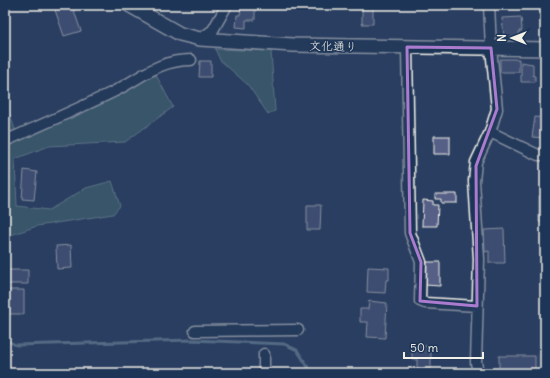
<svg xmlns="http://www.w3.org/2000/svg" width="550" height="378" font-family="Delius,'Klee One',sans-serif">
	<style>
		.built { fill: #3b4b6e }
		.green { fill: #497277; stroke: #9eb2b0 }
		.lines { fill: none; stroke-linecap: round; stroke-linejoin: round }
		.stream { stroke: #89a1ae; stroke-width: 3 }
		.building { fill: #576087; stroke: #f4f1e8 }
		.minor-casing { stroke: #f4f1e8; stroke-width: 13 }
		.tertiary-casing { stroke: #f4f1e8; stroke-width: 16 }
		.minor { stroke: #1d3557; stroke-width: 10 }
		.tertiary { stroke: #1d3557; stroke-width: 13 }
		.marked { fill: none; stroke: #ab7bcf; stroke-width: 3; stroke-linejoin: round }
		.labels { text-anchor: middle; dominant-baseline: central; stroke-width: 3; stroke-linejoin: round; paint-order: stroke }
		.street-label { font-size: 12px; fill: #f4f1e8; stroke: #1d3557 }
	</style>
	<rect width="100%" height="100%" fill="#293e61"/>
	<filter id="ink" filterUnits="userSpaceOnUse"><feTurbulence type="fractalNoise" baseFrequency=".025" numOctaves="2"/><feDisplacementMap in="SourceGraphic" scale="8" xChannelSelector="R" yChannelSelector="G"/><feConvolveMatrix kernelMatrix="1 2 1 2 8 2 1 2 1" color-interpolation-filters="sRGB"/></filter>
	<g filter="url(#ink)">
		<path class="built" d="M 542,328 L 545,328 L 545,373 L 536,373 L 536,354 L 542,355 Z"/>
		<path class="green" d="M 215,49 L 271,51 L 275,111 L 268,114 L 248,85 L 220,60 Z
			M 156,75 L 173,107 L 125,142 L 49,146 L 15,159 L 17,206 L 49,210 L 86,188 L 112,181 L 120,206 L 113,214 L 37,226 L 5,237 L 5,101 L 18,138 Z"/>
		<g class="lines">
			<path class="stream" d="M 5,340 L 16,345 L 192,340 L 284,344 L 297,350 L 312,373"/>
		</g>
		<path class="building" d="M 72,5 L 81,31 L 64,36 L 55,10 Z
			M 241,5 L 255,5 L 255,20 L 246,20 L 246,28 L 236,27 L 237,15 L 240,15 Z
			M 362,7 L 373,7 L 373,24 L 362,24 Z
			M 521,17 L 522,31 L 519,31 L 519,37 L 504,38 L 502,18 Z
			M 500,59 L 519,59 L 519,72 L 500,72 Z
			M 200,61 L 211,61 L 211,77 L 199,77 Z
			M 521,62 L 533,64 L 533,76 L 535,76 L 535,82 L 521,82 Z
			M 535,117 L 545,118 L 545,138 L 532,137 Z
			M 434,136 L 450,136 L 450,154 L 434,154 Z
			M 24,170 L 37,172 L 34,200 L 22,199 Z
			M 435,194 L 457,194 L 457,203 L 441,203 L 441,199 L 435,199 Z
			M 539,196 L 545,196 L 545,222 L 539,222 Z
			M 423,200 L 433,201 L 433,205 L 438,205 L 437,226 L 422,226 Z
			M 307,205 L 321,205 L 320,230 L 307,230 Z
			M 504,229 L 505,263 L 489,263 L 489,251 L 485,252 L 484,230 Z
			M 71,245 L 72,268 L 57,269 L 56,246 Z
			M 425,262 L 440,262 L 440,286 L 425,285 Z
			M 368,267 L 389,268 L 389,280 L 386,280 L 385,293 L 367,292 Z
			M 5,270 L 28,270 L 28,284 L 7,284 L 7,281 L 5,281 Z
			M 7,290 L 24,290 L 24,314 L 7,314 Z
			M 369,301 L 387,303 L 385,338 L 367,337 L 368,322 L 360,322 L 360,309 L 368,309 Z
			M 417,346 L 431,346 L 431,369 L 417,369 L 417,359 L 412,359 L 412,349 L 417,350 Z
			M 499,356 L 535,356 L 535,373 L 499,373 Z"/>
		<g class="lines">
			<g class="minor-casing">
				<path id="minor" d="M 200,39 L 213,30 L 227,5
					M 407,47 L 410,233 L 421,262 L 420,301 L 425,303 L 477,306
					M 490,132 L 538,155 L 545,155
					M 5,141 C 41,125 78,109 113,92 C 141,78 158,60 191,60
					M 195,331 L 298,330
					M 264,354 L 264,373
					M 478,373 L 476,362 L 479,259 L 474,181 L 476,162 L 490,132 L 497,109 L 491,48 L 489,5"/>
			</g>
			<g class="tertiary-casing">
				<path id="tertiary" d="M 129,5 L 180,34 L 200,39 L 293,45 L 545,49"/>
			</g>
			<use href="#minor" class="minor"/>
			<use href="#tertiary" class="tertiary"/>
		</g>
	</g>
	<path d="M0 0H550V378H0ZM 407,47 L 491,48 L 497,109 L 476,166 L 477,306 L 420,301 L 421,262 L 410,233 Z" fill="#293e61" fill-opacity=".55" fill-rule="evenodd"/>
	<path class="marked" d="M 407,47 L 491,48 L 497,109 L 476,166 L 477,306 L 420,301 L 421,262 L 410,233 Z"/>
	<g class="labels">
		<g class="street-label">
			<text transform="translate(333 46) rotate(1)">文化通り</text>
		</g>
	</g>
	<rect width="550" height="378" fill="none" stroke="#1d3557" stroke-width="20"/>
	<rect x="10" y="10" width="530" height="358" fill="none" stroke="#f4f1e8" stroke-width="1.5" filter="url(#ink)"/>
	<g transform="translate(512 38) rotate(270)" stroke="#1d3557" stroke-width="3" paint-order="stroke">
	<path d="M0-3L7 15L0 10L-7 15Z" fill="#f4f1e8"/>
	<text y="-6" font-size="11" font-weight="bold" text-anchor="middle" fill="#f4f1e8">N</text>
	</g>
	<path d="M404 352v6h79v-6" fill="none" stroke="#f4f1e8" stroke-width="2"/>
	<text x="410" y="352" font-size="12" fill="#f4f1e8" stroke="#1d3557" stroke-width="3" paint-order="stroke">50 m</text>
</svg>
